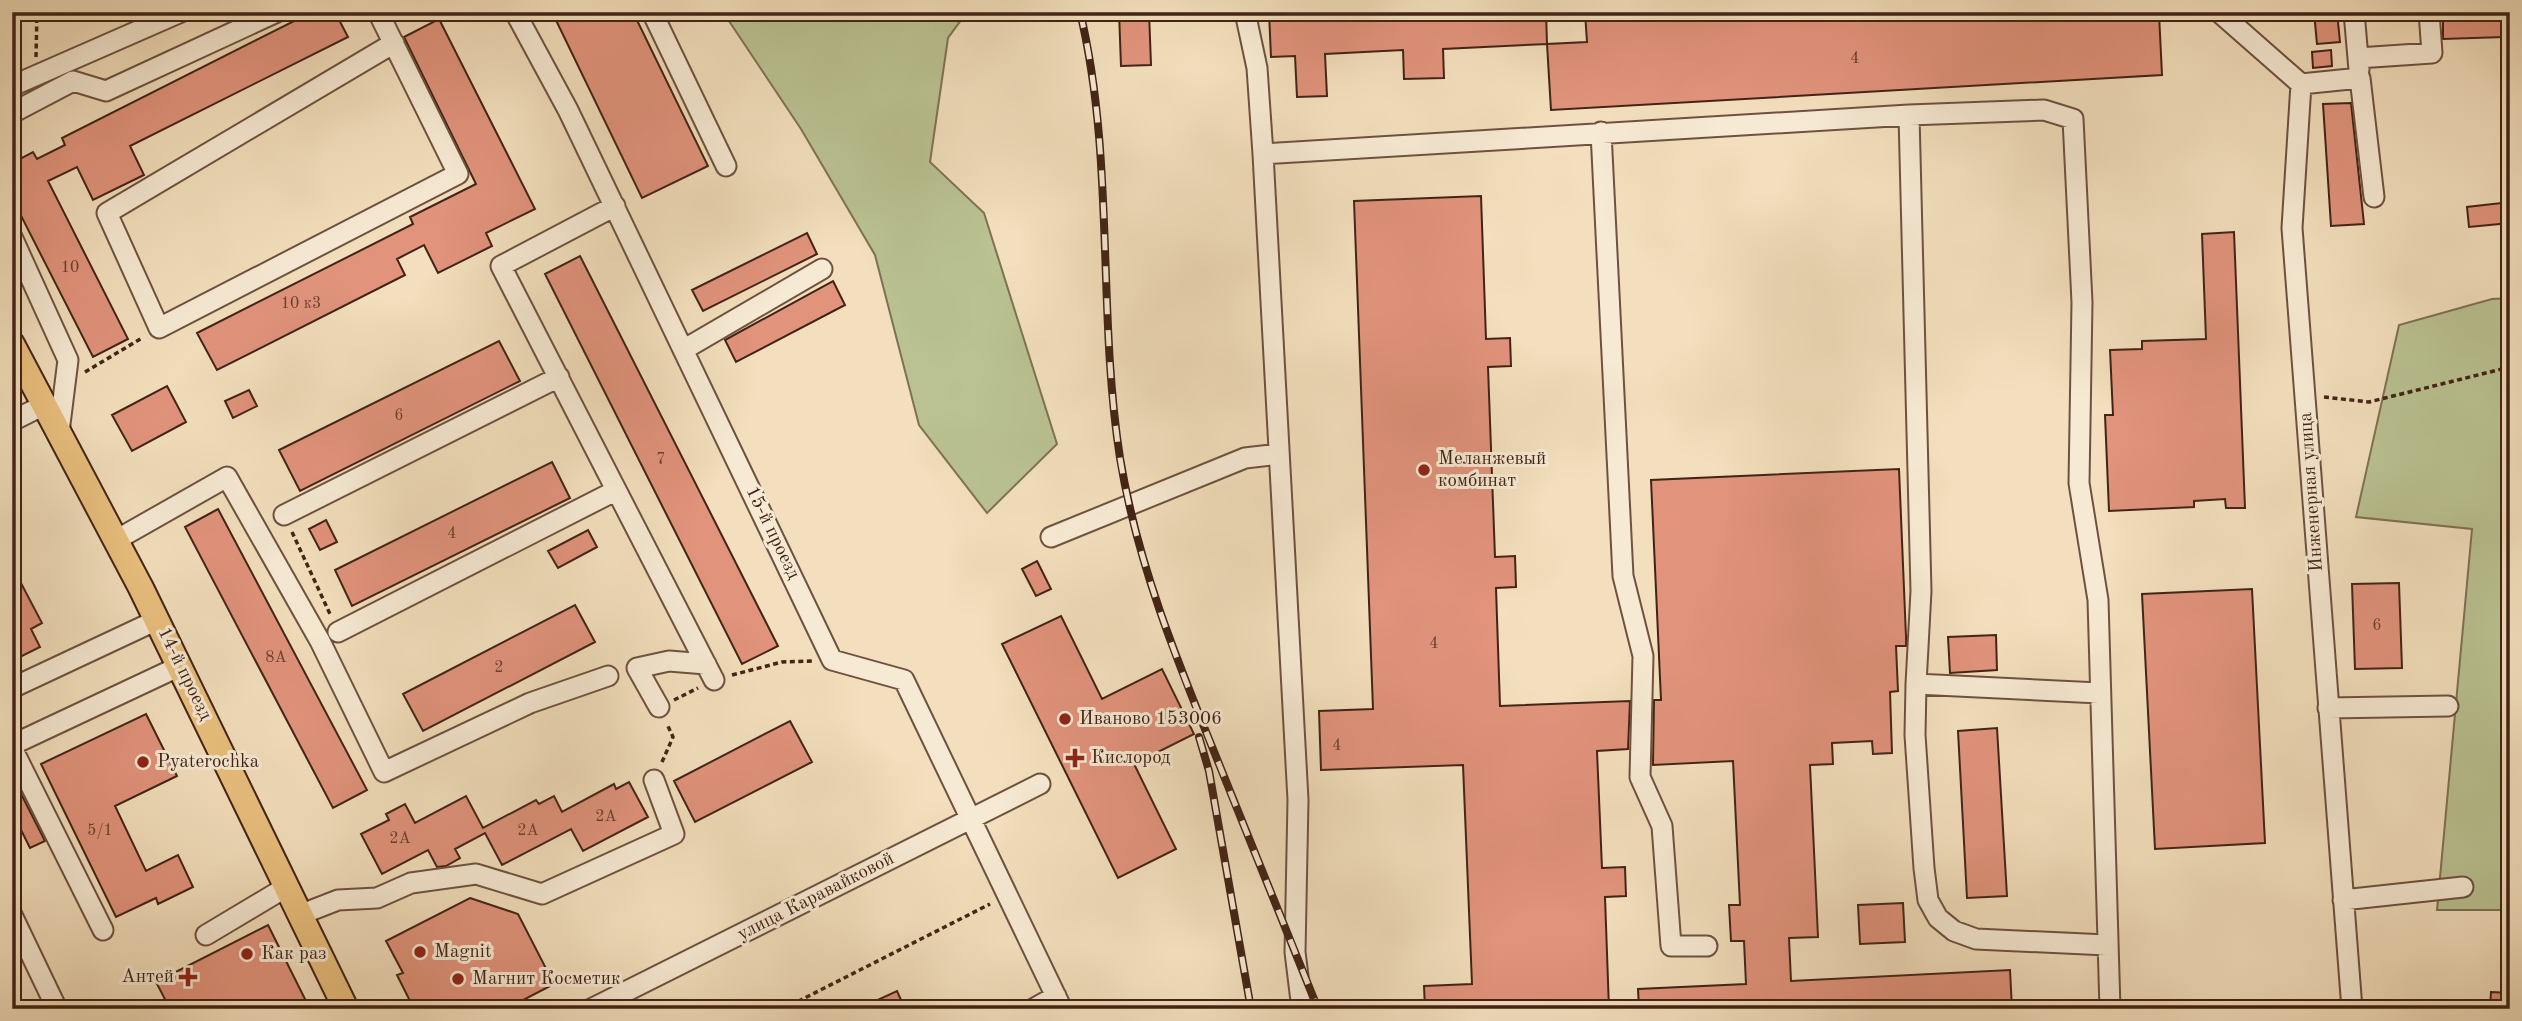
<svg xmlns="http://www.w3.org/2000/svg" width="2522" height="1021" font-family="'Old Standard TT',serif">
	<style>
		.green { fill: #bac292; stroke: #7e7254; stroke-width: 2 }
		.building { fill: #e1937c; stroke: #422315; stroke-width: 2 }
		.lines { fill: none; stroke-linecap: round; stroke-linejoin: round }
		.minor-casing { stroke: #6e523f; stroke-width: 23 }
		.major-casing { stroke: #422315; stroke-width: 28 }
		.path { stroke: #422315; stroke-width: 3.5; stroke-dasharray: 5 3.5; stroke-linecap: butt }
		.minor { stroke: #f7ead4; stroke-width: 19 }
		.major { stroke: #eac07e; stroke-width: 24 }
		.rail-casing { stroke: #422315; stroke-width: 8 }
		.rail { stroke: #f7ead4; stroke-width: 5; stroke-dasharray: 16; stroke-linecap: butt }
		.poi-dot { fill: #8f2418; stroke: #f7ead4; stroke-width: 2.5 }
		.labels { text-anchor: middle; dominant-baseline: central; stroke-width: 6; stroke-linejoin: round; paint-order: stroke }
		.number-label { font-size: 16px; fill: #6a3f2f }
		.poi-label { font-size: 19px; fill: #422315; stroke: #f7ead4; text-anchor: start }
		.street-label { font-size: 19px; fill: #422315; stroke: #f7ead4 }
	</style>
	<rect width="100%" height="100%" fill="#f3dfbd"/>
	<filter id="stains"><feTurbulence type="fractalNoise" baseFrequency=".00286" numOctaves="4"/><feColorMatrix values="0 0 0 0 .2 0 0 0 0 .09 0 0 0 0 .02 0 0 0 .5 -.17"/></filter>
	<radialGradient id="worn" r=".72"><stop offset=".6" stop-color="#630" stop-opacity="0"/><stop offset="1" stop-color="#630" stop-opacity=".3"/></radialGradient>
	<path class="green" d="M 723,12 L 967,12 L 948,38 L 930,162 L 984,213 L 1057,444 L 987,513 L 919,425 L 875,255 L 801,129 Z
		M 2510,298 L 2510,910 L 2437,910 L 2472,529 L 2356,517 L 2399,325 L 2492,299 Z"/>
	<path class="building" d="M 312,12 L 335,12 L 348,37 L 130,146 L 144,175 L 93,200 L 77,167 L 48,181 L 128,339 L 93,357 L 12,198 L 12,163 L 33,152 L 37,159 L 65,145 L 62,138 Z
		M 552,12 L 633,12 L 708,166 L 642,198 Z
		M 1119,12 L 1149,12 L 1151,65 L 1121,66 Z
		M 1269,12 L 1546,12 L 1547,44 L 1443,49 L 1444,78 L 1404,79 L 1403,50 L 1325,54 L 1327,96 L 1297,97 L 1295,56 L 1271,57 Z
		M 1585,12 L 2159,14 L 2162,75 L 1551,110 L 1547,44 L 1587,42 Z
		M 2314,12 L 2337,12 L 2340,42 L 2317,44 Z
		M 2443,12 L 2503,12 L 2504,37 L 2443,39 Z
		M 439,19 L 535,209 L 486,233 L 492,246 L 438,273 L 424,245 L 397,259 L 405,275 L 217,370 L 197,333 L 413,224 L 410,217 L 476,184 L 404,37 Z
		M 2331,50 L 2332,66 L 2313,68 L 2312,52 Z
		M 2351,103 L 2364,224 L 2331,226 L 2323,104 Z
		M 1481,196 L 1486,339 L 1510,338 L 1511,366 L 1488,367 L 1495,557 L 1515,556 L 1516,587 L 1496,588 L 1500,706 L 1630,701 L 1628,749 L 1597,751 L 1602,868 L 1625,867 L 1626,896 L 1605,897 L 1609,1009 L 1425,1009 L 1424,986 L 1472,984 L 1463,765 L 1321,770 L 1319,711 L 1373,709 L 1354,201 Z
		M 2510,202 L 2510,223 L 2469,227 L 2467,207 Z
		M 2234,232 L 2245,508 L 2226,508 L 2225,499 L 2194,501 L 2194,507 L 2109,511 L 2105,415 L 2113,415 L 2110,350 L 2142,349 L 2142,341 L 2206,339 L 2202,234 Z
		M 807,233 L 817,254 L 703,311 L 692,290 Z
		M 580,256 L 778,646 L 742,664 L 545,274 Z
		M 833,281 L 845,305 L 736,362 L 725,340 Z
		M 499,341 L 520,381 L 300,491 L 279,450 Z
		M 167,386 L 186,422 L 132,451 L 112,415 Z
		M 249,390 L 257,406 L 233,418 L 225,401 Z
		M 552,462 L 570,498 L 352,606 L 335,570 Z
		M 1899,469 L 1906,637 L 1906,646 L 1896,646 L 1898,691 L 1890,692 L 1892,753 L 1873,754 L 1872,741 L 1832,743 L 1833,764 L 1810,765 L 1818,937 L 1789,938 L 1791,981 L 2010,970 L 2012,1009 L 1639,1009 L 1638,989 L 1746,984 L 1744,941 L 1731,941 L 1729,905 L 1740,905 L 1733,761 L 1653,765 L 1654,700 L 1661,700 L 1651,480 Z
		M 218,509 L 367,790 L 333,808 L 185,527 Z
		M 326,520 L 337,542 L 320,550 L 309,529 Z
		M 588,530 L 597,547 L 558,568 L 548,551 Z
		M 1037,561 L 1051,589 L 1036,596 L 1022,569 Z
		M 12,566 L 42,623 L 31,629 L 40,647 L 12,661 Z
		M 2399,583 L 2402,668 L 2355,669 L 2352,584 Z
		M 2252,589 L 2265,843 L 2155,849 L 2142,594 Z
		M 575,605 L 595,642 L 423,731 L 403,694 Z
		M 1061,616 L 1102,699 L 1162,669 L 1194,734 L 1134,764 L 1176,849 L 1118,878 L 1002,644 Z
		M 1996,635 L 1997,670 L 1950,673 L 1948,637 Z
		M 146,714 L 177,776 L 115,806 L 146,871 L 178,855 L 193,887 L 158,904 L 156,898 L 116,917 L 41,764 Z
		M 790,721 L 812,762 L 695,822 L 674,781 Z
		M 1997,728 L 2007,896 L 1967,898 L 1958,731 Z
		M 12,776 L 45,841 L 30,848 L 12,812 Z
		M 629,782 L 648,817 L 583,851 L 571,829 L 502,865 L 485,833 L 455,849 L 460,858 L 446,866 L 437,867 L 428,850 L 382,874 L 361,834 L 389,820 L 386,814 L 405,804 L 415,823 L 466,796 L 483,828 L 536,800 L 539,804 L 554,796 L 562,812 L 614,784 L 616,789 Z
		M 470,898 L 518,914 L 554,984 L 506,1009 L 414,1009 L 397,975 L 403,973 L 386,941 Z
		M 1903,903 L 1905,942 L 1860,944 L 1858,905 Z
		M 268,925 L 310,1009 L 170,1009 L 156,982 Z
		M 897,991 L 905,1009 L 858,1009 Z
		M 2491,992 L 2510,993 L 2510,1009 L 2490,1009 Z"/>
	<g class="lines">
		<g class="minor-casing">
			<path id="minor" d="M 378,12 L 458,174 L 159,328 L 107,213 L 394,43
				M 515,12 L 568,110 L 832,660 L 904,680 L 1062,1009
				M 652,12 L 726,166
				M 1245,12 L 1257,68 L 1263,154 L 1298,800 L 1295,952 L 1302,1009
				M 2219,12 L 2301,84 L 2292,228 L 2352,1009
				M 2354,12 L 2359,70
				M 2358,58 L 2432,53 L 2429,12
				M 2301,84 L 2360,78 L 2374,197
				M 12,86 L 181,12
				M 12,113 L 73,81 L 106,91 L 277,12
				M 1909,115 L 1921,591 L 1916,684
				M 1601,132 L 1623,576 L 1643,656 L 1640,777 L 1662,826 L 1671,946 L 1707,946
				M 1263,154 L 1909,115 L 2044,110 L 2073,119 L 2082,302 L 2079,483 L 2098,600 L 2110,1009
				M 615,206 L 501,266 L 714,680
				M 12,237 L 68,360 L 59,432
				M 683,350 L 822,269
				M 12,421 L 44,405
				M 284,515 L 559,377
				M 1051,537 L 1245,458 L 1279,454
				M 116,540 L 227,477 L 320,641 L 384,772 L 530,703 L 608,676
				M 338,632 L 615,491
				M 12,688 L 157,620
				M 2099,693 L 1916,684 L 1915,735 L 1924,868 L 1928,900 L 1938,918 L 1954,931 L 1976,939 L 2107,945
				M 659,707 L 637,668 L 669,661 L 706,664
				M 2328,708 L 2448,706
				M 12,745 L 180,666
				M 12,748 L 103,930
				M 2343,900 L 2463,887
				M 302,914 L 338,900 L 377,898 L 411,883 L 476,874 L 542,894 L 674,834 L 654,780
				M 12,915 L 57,1009
				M 206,935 L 288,886
				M 591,1009 L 1040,784
				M 1033,1009 L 1056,996"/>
		</g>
		<g class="major-casing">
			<path id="major" d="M 12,344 L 141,588 L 346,1009"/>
		</g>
		<path class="path" d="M 36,57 L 37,12
			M 85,372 L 142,338
			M 2324,397 L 2369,402 L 2510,367
			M 292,532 L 330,614
			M 732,675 L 782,662 L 813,661
			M 674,700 L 698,688
			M 662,762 L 673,737 L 667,724
			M 783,1009 L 990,904"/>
		<use href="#minor" class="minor"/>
		<use href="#major" class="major"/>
		<g class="rail-casing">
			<path id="rail" d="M 1080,12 C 1115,158 1097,311 1120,458 C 1137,562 1176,658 1215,754 C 1249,839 1284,924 1318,1009
				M 1199,737 L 1209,771 L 1251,1009"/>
		</g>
		<use href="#rail" class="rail"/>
	</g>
	<g class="poi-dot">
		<circle cx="1424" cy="470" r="7"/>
		<circle cx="1065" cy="719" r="7"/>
		<path d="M1071.5 747.5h7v7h7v7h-7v7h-7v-7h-7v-7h7z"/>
		<circle cx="143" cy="762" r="7"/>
		<circle cx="420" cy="952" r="7"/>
		<circle cx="247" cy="954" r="7"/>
		<path d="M184.5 966.5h7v7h7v7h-7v7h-7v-7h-7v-7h7z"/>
		<circle cx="458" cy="979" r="7"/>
	</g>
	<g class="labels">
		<g class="number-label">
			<text x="1855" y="59">4</text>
			<text x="70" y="268">10</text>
			<text x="301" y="304">10 к3</text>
			<text x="399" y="416">6</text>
			<text x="661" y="460">7</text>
			<text x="452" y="534">4</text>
			<text x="2377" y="626">6</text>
			<text x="1434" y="644">4</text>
			<text x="276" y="658">8А</text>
			<text x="499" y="668">2</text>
			<text x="1337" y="746">4</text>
			<text x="606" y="817">2А</text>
			<text x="100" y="831">5/1</text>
			<text x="528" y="831">2А</text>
			<text x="400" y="839">2А</text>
		</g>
		<g class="poi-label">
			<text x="1438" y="459">Меланжевый<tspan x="1438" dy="22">комбинат</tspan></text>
			<text x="1079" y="719">Иваново 153006</text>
			<text x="1091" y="758">Кислород</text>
			<text x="157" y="762">Pyaterochka</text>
			<text x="434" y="952">Magnit</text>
			<text x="261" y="954">Как раз</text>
			<text x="174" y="977" text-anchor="end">Антей</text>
			<text x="472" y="979">Магнит Косметик</text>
		</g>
		<g class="street-label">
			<text transform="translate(2312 492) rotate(-94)">Инженерная улица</text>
			<text transform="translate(772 533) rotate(64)">15-й проезд</text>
			<text transform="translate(184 674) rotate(64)">14-й проезд</text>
			<text transform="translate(816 897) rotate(-27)">улица Каравайковой</text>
		</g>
	</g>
	<rect width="2522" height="1021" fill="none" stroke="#f3dfbd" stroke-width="42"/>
	<rect x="14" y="14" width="2494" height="993" fill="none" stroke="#422315" stroke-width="3.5"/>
	<rect x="21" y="21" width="2480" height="979" fill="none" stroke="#422315" stroke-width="2"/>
	<rect width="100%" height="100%" filter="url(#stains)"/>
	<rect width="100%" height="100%" fill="url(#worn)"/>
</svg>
